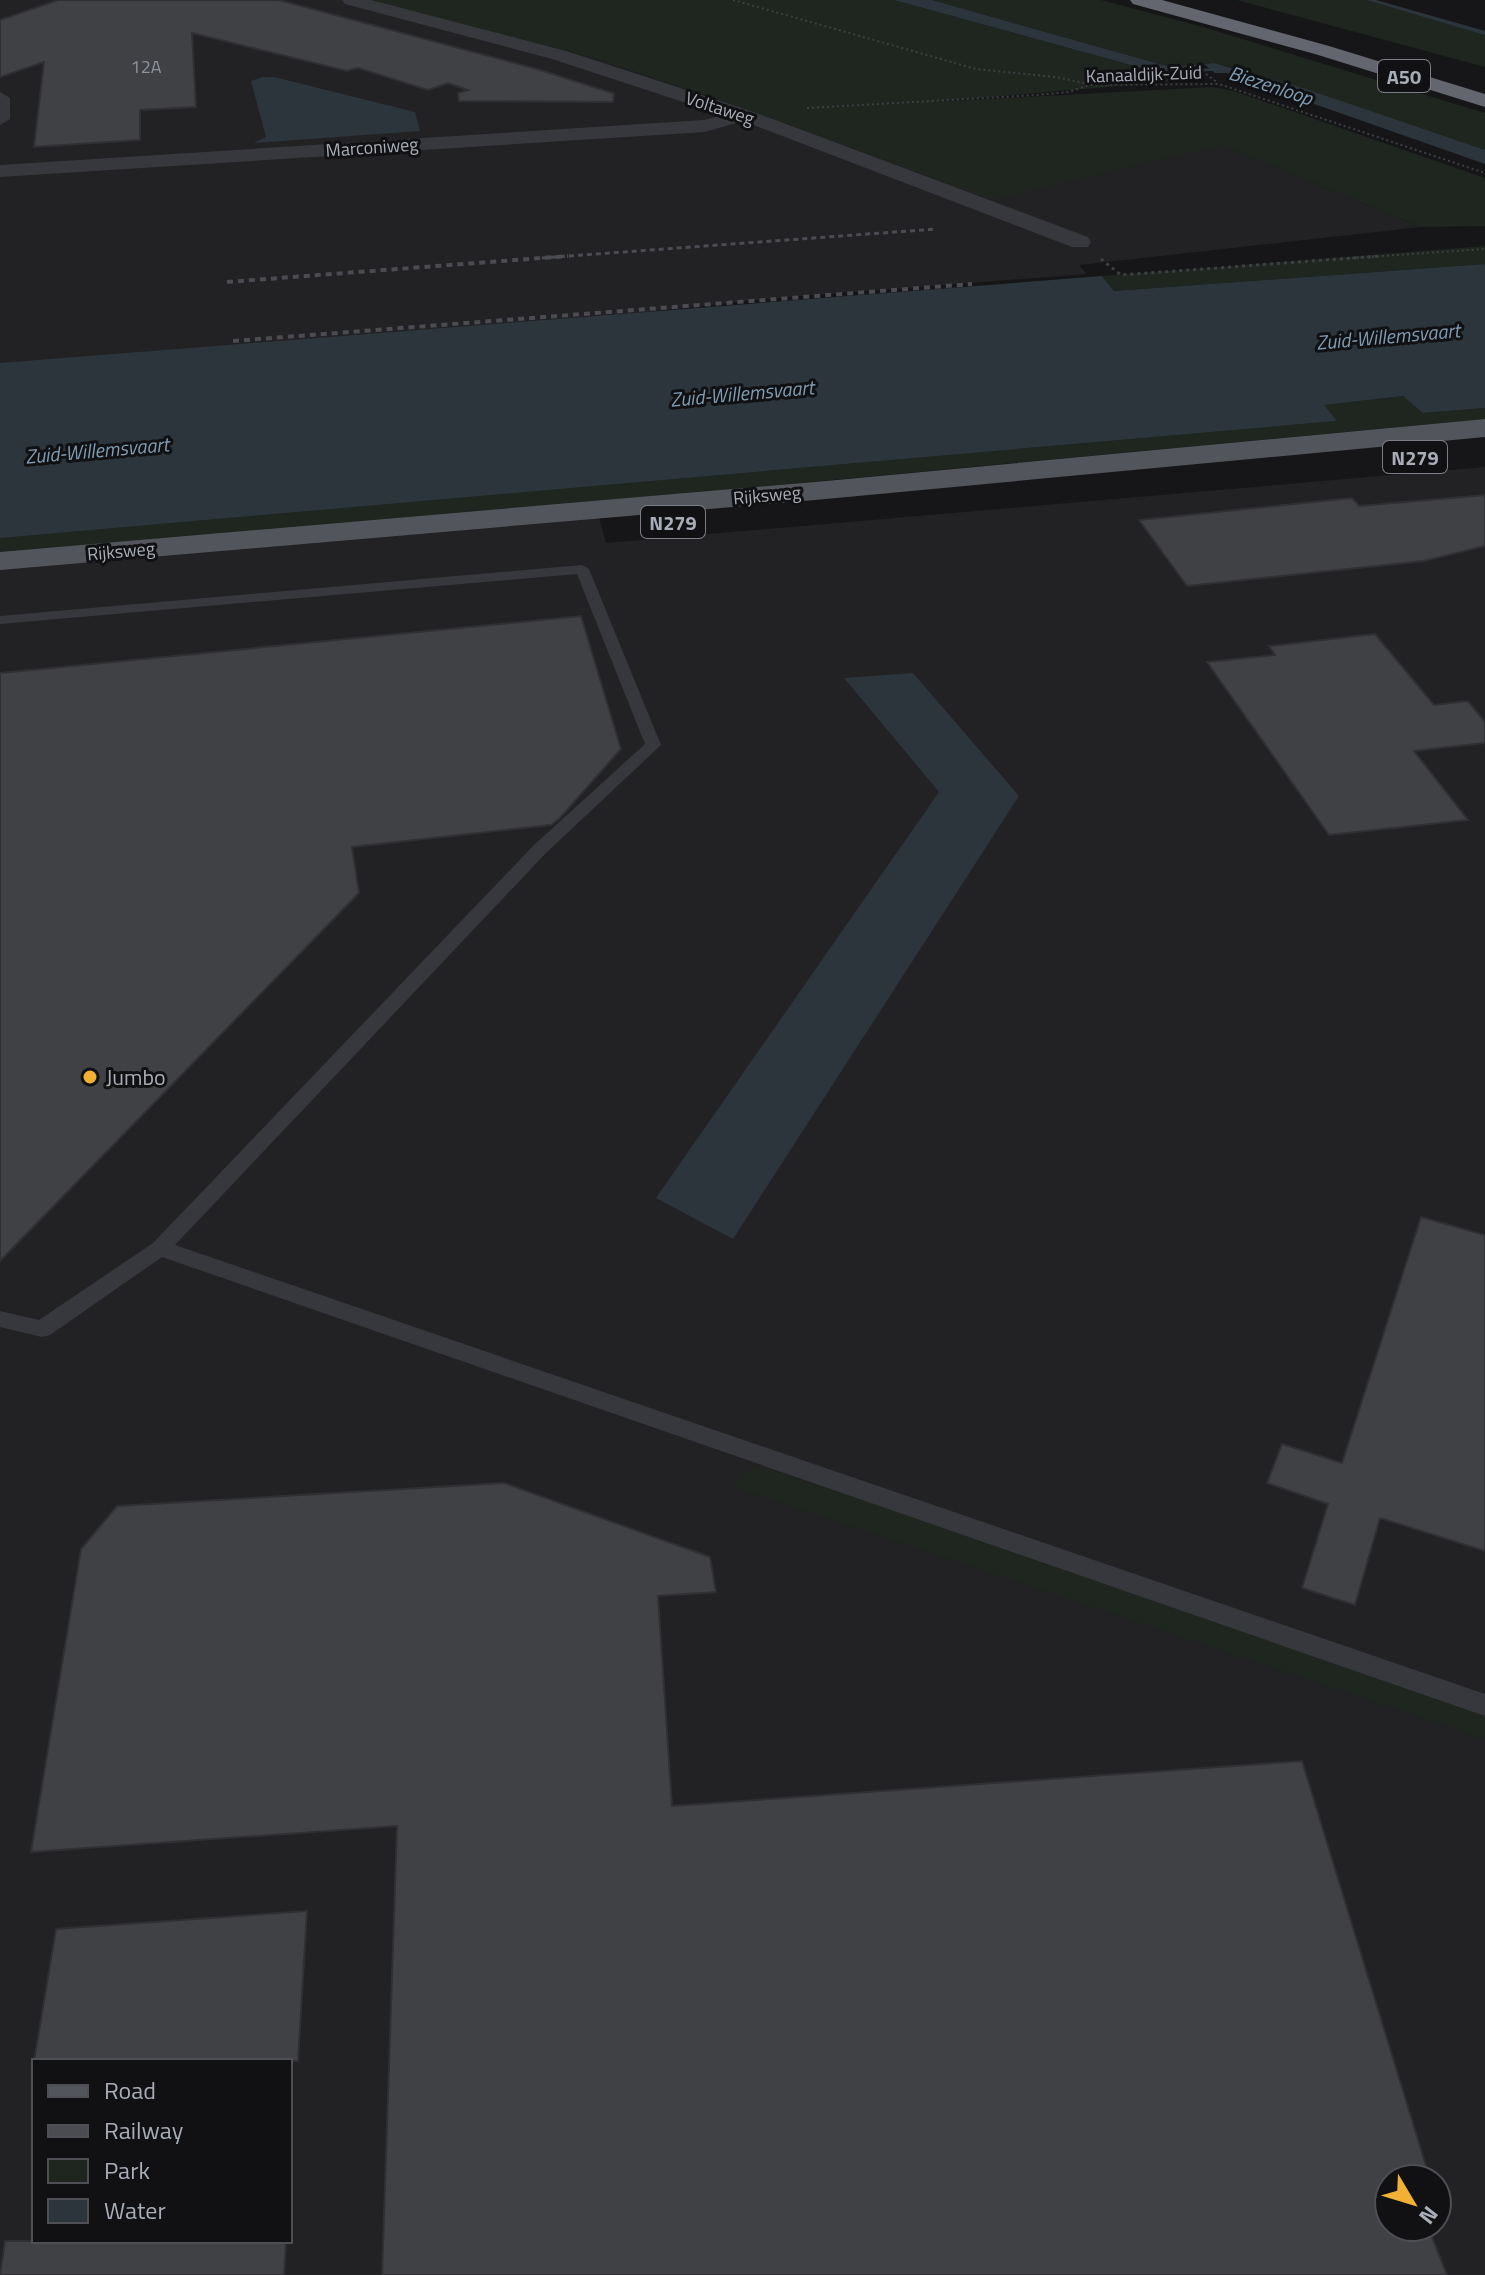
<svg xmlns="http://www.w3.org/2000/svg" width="1485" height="2275" font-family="'Titillium Web',sans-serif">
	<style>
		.built { fill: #222225; fill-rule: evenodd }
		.green { fill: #1e261f }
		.water { fill: #2c353c }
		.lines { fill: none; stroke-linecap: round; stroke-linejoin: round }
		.stream { fill: #2c353c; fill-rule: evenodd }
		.building { fill: #404145; stroke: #303034; stroke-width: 2 }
		.path-far1 { stroke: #3d3f44; stroke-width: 2; stroke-dasharray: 2 3; stroke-linecap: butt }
		.path { stroke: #3d3f44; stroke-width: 3; stroke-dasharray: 3 4; stroke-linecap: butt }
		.lane { fill: #37383d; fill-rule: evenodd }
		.street { fill: #37383d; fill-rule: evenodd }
		.primary { fill: #53555c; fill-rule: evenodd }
		.highway { fill: #63666e; fill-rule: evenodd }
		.rail-far1 { stroke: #4a4c52; stroke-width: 3; stroke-dasharray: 5 4; stroke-linecap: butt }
		.rail { stroke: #4a4c52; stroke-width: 4; stroke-dasharray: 6 5; stroke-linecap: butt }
		.poi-dot { fill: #f2b134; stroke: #111113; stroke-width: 3 }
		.labels { text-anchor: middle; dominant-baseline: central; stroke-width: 6; stroke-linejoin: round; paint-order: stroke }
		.number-label { font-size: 18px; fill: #8e929b }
		.far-street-label { font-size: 18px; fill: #a8adb8; stroke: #111113 }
		.shield { fill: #111113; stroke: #7b7e86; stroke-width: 2 }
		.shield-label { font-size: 20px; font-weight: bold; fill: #a8adb8 }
		.far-water-label { font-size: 20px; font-style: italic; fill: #7f9bb3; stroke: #111113 }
		.poi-label { font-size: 22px; fill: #a8adb8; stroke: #111113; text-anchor: start }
	</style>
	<rect width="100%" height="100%" fill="#161618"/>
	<path class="built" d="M 0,0 L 368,0 L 590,57 L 763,115 L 1222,145 L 1421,227 L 1079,265 L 1087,274 L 776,298 L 413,338 L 589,480 L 606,543 L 1485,467 L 1485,2275 L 0,2275 ZM 34,2061 L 290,2061 L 290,2241 L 34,2241 ZM 1389,2179 L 1437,2179 L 1437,2227 L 1389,2227 Z"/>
	<path class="green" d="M 368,0 L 894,0 L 1171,76 L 1195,74 L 1188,66 L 1170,67 L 932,0 L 1101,0 L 1203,27 L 1485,113 L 1485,150 L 1235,68 L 1214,63 L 1189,65 L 1203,79 L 931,102 L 1212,87 L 1234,91 L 1485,178 L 1485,226 L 1421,227 L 1221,145 L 993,200 L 763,115 L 590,57 Z
		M 1237,0 L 1370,0 L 1485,33 L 1485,67 Z
		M 1485,246 L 1485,264 L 1114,291 L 1102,276 Z
		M 1403,396 L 1424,413 L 1485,408 L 1485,419 L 734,489 L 0,553 L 0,538 L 1336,421 L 1323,405 Z
		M 754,1465 L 1485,1695 L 1485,1739 L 732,1486 Z"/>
	<path class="water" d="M 894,0 L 932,0 L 1170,67 L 1188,66 L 1196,74 L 1171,76 Z
		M 1214,63 L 1306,89 L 1485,150 L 1485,164 L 1226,73 L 1215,73 L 1204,64 Z
		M 263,77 L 274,77 L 415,112 L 420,131 L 254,143 L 266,137 L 251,81 Z
		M 1485,264 L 1485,408 L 1423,413 L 1403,396 L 1324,405 L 1337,421 L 0,538 L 0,363 L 1102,276 L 1114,291 Z
		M 913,673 L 1019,796 L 733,1239 L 656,1198 L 939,792 L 844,678 Z"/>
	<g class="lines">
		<path class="stream" d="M 1367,0 L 1376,0 L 1485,31 L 1485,35 Z
			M 1224,67 L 1226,70 L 1179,73 L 1176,71 Z"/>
	</g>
	<path class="building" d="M 58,0 L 279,0 L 537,69 L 612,93 L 614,94 L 613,102 L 459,101 L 458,93 L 468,90 L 448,83 L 428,90 L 358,68 L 347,71 L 192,33 L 196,107 L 140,110 L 140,140 L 34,147 L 44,62 L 0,77 L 0,20 Z
		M 1485,495 L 1485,546 L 1424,561 L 1187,586 L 1139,520 L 1352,498 L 1359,506 Z
		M 581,616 L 621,749 L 560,818 L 551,825 L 352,847 L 359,893 L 0,1261 L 0,673 Z
		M 1375,634 L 1434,705 L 1468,701 L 1485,722 L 1485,743 L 1414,751 L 1468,820 L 1329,835 L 1207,662 L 1275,655 L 1269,646 Z
		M 1421,1217 L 1485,1235 L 1485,1551 L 1380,1518 L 1355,1605 L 1302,1588 L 1328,1504 L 1267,1483 L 1282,1444 L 1342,1463 Z
		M 504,1483 L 710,1557 L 716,1592 L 658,1596 L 672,1806 L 1302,1761 L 1430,2179 L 1389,2179 L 1389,2227 L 1428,2227 L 1447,2275 L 382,2275 L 397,1826 L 31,1852 L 81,1549 L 117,1506 Z
		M 307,1911 L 298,2061 L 34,2061 L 56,1929 Z
		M 5,2241 L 286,2241 L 284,2275 L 0,2275 Z"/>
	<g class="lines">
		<path class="path-far1" d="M 733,0 L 976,69 L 1056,77 L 1089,84
			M 1194,65 L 1218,83
			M 807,108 L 1037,95 L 1068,92 L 1090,85 L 1219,84 L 1485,173
			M 1352,258 L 1485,249"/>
		<path class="path" d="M 1101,259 L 1121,275 L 1380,256"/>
		<path class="lane" d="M 582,565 L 589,569 L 661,745 L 546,853 L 175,1245 L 1485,1694 L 1485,1716 L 162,1257 L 50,1335 L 42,1337 L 0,1327 L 0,1311 L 39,1320 L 153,1243 L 534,845 L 645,744 L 577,574 L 0,624 L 0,616 Z"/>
		<path class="street" d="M 342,0 L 371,0 L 566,51 L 751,111 L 1088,237 L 1091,242 L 1088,247 L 1072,247 L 743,121 L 705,132 L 0,177 L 0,165 L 704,120 L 723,115 L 552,59 L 345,4 Z
			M 0,92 L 10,98 L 10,119 L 0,125 Z"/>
		<path class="primary" d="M 1485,419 L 1485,437 L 826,499 L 0,570 L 0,552 L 826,481 Z"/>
		<path class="highway" d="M 1130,0 L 1162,0 L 1329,46 L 1485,94 L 1485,107 L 1315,54 L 1133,4 Z"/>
		<path class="rail-far1" d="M 542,258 L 936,229"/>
		<path class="rail" d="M 227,282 L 568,256
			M 233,341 L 972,284"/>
	</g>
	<circle class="poi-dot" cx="90" cy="1077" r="8"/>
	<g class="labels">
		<g class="number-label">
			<text x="146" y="66">12A</text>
		</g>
		<g class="far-street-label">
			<text transform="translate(1144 74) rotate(-2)">Kanaaldijk-Zuid</text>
			<text transform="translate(720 108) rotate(18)">Voltaweg</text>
			<text transform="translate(372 147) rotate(-4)">Marconiweg</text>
			<text transform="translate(767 495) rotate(-5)">Rijksweg</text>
			<text transform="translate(121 551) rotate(-5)">Rijksweg</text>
		</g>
		<g class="shield">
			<rect x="1378" y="60" width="52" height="32" rx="6"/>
			<rect x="1383" y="441" width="64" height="32" rx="6"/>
			<rect x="641" y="506" width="64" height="32" rx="6"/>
		</g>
		<g class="shield-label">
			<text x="1404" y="76">A50</text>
			<text x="1415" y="457">N279</text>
			<text x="673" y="522">N279</text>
		</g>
		<g class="far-water-label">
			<text transform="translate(1271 85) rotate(18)">Biezenloop</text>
			<text transform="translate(1388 336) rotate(-5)">Zuid-Willemsvaart</text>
			<text transform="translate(742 393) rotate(-5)">Zuid-Willemsvaart</text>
			<text transform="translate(97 450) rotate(-5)">Zuid-Willemsvaart</text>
		</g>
		<g class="poi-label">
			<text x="106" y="1077">Jumbo</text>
		</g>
	</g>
	<rect x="32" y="2059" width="260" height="184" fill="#111113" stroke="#4d4f55" stroke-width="2"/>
	<rect x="48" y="2085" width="40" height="12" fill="#53555c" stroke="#4d4f55" stroke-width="2"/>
	<text x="104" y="2099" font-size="24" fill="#a8adb8">Road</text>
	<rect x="48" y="2125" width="40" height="12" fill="#4a4c52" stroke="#4d4f55" stroke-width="2"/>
	<text x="104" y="2139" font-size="24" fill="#a8adb8">Railway</text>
	<rect x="48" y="2159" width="40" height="24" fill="#1e261f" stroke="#4d4f55" stroke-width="2"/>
	<text x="104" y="2179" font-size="24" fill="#a8adb8">Park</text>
	<rect x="48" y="2199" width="40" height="24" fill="#2c353c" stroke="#4d4f55" stroke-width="2"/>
	<text x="104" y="2219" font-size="24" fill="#a8adb8">Water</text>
	<g transform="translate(1413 2203) rotate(128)"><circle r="38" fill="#111113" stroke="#4d4f55" stroke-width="2"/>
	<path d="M0-6L14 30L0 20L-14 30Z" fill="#f2b134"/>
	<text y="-12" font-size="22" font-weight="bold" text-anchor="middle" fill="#a8adb8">N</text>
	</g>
</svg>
